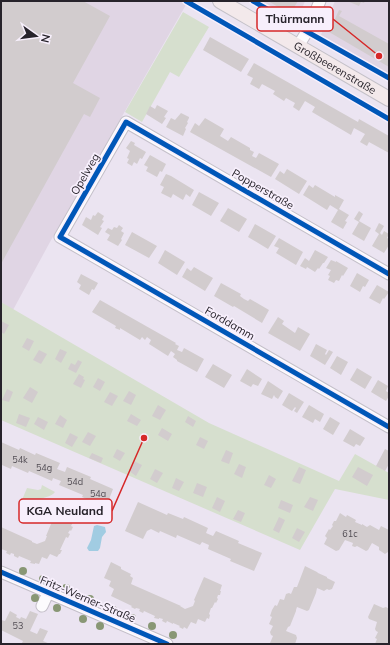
<svg xmlns="http://www.w3.org/2000/svg" width="390" height="645" font-family="Mulish,sans-serif">
	<style>
		.commercial { fill: #e0d5e4 }
		.green { fill: #d6dfce }
		.water { fill: #a1cce2 }
		.building { fill: #d2ccce }
		.lines { fill: none; stroke-linecap: round; stroke-linejoin: round }
		.minor-casing { stroke: #c4bfc9; stroke-width: 13 }
		.major-casing { stroke: #c4c1c8; stroke-width: 16 }
		.minor { stroke: #fcfbfd; stroke-width: 11 }
		.major { stroke: #f3e9eb; stroke-width: 14 }
		.cycleway-casing { stroke: #f7effc; stroke-width: 8 }
		.cycleway { stroke: #0057b8; stroke-width: 5 }
		.tree { fill: #899775 }
		.labels { text-anchor: middle; dominant-baseline: central; stroke-width: 3.5; stroke-linejoin: round; paint-order: stroke }
		.number-label { font-size: 9px; fill: #524d54 }
		.street-label { font-size: 11px; fill: #27232b; stroke: #f7effc }
		.leader { fill: none; stroke: #d62828; stroke-width: 1.5 }
		.callout-dot { fill: #d62828; stroke: #f7effc; stroke-width: 1.5 }
		.callout { fill: #f7effc; stroke: #d62828; stroke-width: 1.5 }
		.callout-label { font-size: 12px; text-anchor: middle; font-weight: bold; fill: #27232b }
	</style>
	<rect width="100%" height="100%" fill="#ebe4f1"/>
	<path class="commercial" d="M 1,1 L 183,1 L 187,3 L 50,242 L 13,310 L 1,302 Z
		M 262,1 L 305,1 L 297,21 Z
		M 335,1 L 389,1 L 389,74 L 321,35 Z"/>
	<path class="green" d="M 183,12 L 209,27 L 179,77 L 170,72 L 142,122 L 125,112 Z
		M 1,302 L 209,423 L 339,481 L 355,454 L 389,473 L 389,500 L 335,489 L 300,550 L 1,420 Z
		M 42,485 L 55,492 C 51,497 44,497 38,500 C 36,502 30,509 27,512 L 23,508 L 19,507 L 27,488 L 38,490 L 41,489 Z"/>
	<path class="water" d="M 97,525 L 105,527 L 106,532 L 102,537 L 100,548 L 98,551 L 89,551 L 87,548 L 91,540 L 94,526 Z"/>
	<path class="building" d="M 1,1 L 83,1 L 110,16 L 73,83 L 100,98 L 90,117 L 84,114 L 1,264 Z
		M 268,1 L 298,1 L 290,14 Z
		M 347,1 L 365,1 L 364,3 L 361,2 L 359,6 Z
		M 339,10 L 342,11 L 339,16 L 389,44 L 389,67 L 329,32 Z
		M 210,37 L 249,59 L 241,72 L 203,50 Z
		M 254,63 L 358,122 L 359,119 L 389,136 L 389,153 L 369,142 L 367,146 L 360,142 L 365,134 L 354,128 L 351,135 L 312,112 L 315,107 L 305,101 L 299,111 L 293,107 L 295,103 L 286,98 L 284,101 L 273,94 L 275,91 L 262,84 L 259,89 L 250,84 L 253,78 L 247,75 Z
		M 157,105 L 168,111 L 164,117 L 166,118 L 162,124 L 146,114 L 150,106 L 155,109 Z
		M 181,113 L 189,117 L 189,118 L 187,122 L 188,123 L 185,128 L 186,129 L 183,136 L 166,127 L 171,118 L 175,120 Z
		M 205,118 L 224,129 L 220,136 L 228,141 L 231,137 L 250,148 L 250,150 L 254,152 L 252,156 L 256,158 L 259,153 L 279,164 L 271,177 L 190,132 L 195,123 L 199,126 Z
		M 131,141 L 135,143 L 134,145 L 146,152 L 142,159 L 140,158 L 137,164 L 134,162 L 132,166 L 127,163 L 129,159 L 127,158 L 130,151 L 126,148 Z
		M 150,155 L 166,164 L 162,172 L 160,171 L 157,177 L 146,171 L 148,167 L 144,165 Z
		M 287,169 L 307,181 L 299,194 L 275,179 L 280,171 L 284,174 Z
		M 166,174 L 171,176 L 194,190 L 190,197 L 186,194 L 183,200 L 173,194 L 171,198 L 161,193 L 164,187 L 160,185 Z
		M 309,185 L 313,188 L 315,185 L 335,197 L 335,195 L 344,200 L 339,209 L 349,215 L 345,221 L 347,222 L 343,229 L 331,222 L 338,210 L 330,205 L 327,210 L 303,195 Z
		M 199,192 L 219,203 L 211,216 L 192,205 Z
		M 228,208 L 247,219 L 239,232 L 220,221 Z
		M 359,211 L 363,214 L 359,221 L 371,228 L 364,241 L 352,234 L 359,222 L 354,219 Z
		M 98,212 L 104,216 L 102,220 L 104,221 L 100,227 L 102,228 L 98,235 L 82,225 L 86,217 L 91,220 L 93,215 L 95,216 Z
		M 379,223 L 384,226 L 380,233 L 382,235 L 384,231 L 389,234 L 387,238 L 389,239 L 389,245 L 384,253 L 372,246 L 379,234 L 375,231 Z
		M 255,224 L 276,236 L 268,249 L 248,237 Z
		M 119,225 L 123,228 L 121,231 L 124,233 L 121,239 L 122,240 L 118,246 L 107,240 L 110,235 L 105,232 L 108,228 L 112,230 L 114,227 L 117,228 Z
		M 132,232 L 157,246 L 149,258 L 125,245 Z
		M 279,238 L 303,252 L 296,265 L 276,253 L 279,248 L 274,246 Z
		M 165,250 L 185,262 L 177,275 L 158,263 Z
		M 315,250 L 328,257 L 324,263 L 323,263 L 319,269 L 318,268 L 315,272 L 307,267 L 306,269 L 300,266 L 305,258 L 309,261 Z
		M 331,260 L 336,262 L 336,261 L 348,268 L 343,276 L 342,275 L 339,281 L 336,280 L 334,283 L 328,280 L 330,276 L 328,275 L 331,270 L 326,268 Z
		M 194,267 L 213,278 L 205,291 L 182,277 L 187,268 L 191,271 Z
		M 357,273 L 369,280 L 365,287 L 363,286 L 360,292 L 350,286 Z
		M 81,274 L 98,283 L 94,290 L 92,289 L 89,295 L 79,289 L 81,285 L 77,282 Z
		M 221,283 L 241,294 L 240,296 L 244,299 L 248,301 L 250,299 L 269,310 L 262,323 L 234,306 L 233,307 L 214,296 Z
		M 377,285 L 389,292 L 384,299 L 383,298 L 380,304 L 369,298 Z
		M 100,300 L 176,343 L 175,344 L 179,346 L 177,350 L 182,352 L 184,348 L 204,359 L 197,372 L 177,361 L 177,360 L 173,357 L 175,354 L 171,351 L 168,356 L 149,344 L 151,340 L 147,337 L 145,340 L 142,337 L 140,340 L 120,328 L 120,330 L 115,328 L 116,326 L 92,312 Z
		M 278,317 L 284,321 L 282,324 L 295,333 L 298,327 L 310,334 L 300,351 L 268,333 Z
		M 1,321 L 9,325 L 4,334 L 1,332 Z
		M 27,338 L 34,341 L 29,351 L 22,347 Z
		M 316,344 L 327,350 L 325,354 L 326,355 L 329,350 L 333,352 L 325,365 L 310,356 Z
		M 60,349 L 67,352 L 61,363 L 55,359 Z
		M 39,350 L 47,354 L 41,364 L 33,360 Z
		M 337,356 L 348,362 L 341,375 L 330,368 Z
		M 78,360 L 82,362 L 76,373 L 68,369 L 71,363 L 75,365 Z
		M 213,364 L 232,375 L 224,388 L 205,377 Z
		M 357,368 L 372,377 L 365,389 L 350,380 Z
		M 247,369 L 262,379 L 258,386 L 253,384 L 251,387 L 240,381 Z
		M 79,374 L 84,377 L 83,379 L 85,380 L 81,388 L 73,384 Z
		M 98,378 L 105,382 L 100,391 L 93,387 Z
		M 378,380 L 388,386 L 386,391 L 389,393 L 389,396 L 386,401 L 371,392 Z
		M 268,381 L 283,391 L 278,399 L 275,397 L 274,395 L 272,399 L 261,394 Z
		M 30,387 L 38,392 L 32,403 L 23,398 Z
		M 7,389 L 13,392 L 9,402 L 2,400 Z
		M 129,391 L 136,395 L 131,405 L 123,401 Z
		M 110,392 L 118,396 L 112,406 L 104,402 Z
		M 289,393 L 304,402 L 297,413 L 294,411 L 296,408 L 295,407 L 292,411 L 282,405 Z
		M 158,405 L 166,410 L 160,420 L 152,416 Z
		M 309,405 L 324,414 L 320,422 L 315,419 L 313,423 L 302,417 Z
		M 19,414 L 30,418 L 26,427 L 16,423 Z
		M 131,414 L 141,420 L 137,426 L 127,421 Z
		M 60,415 L 67,420 L 63,428 L 55,424 Z
		M 188,416 L 196,421 L 193,427 L 185,422 Z
		M 38,417 L 48,422 L 44,430 L 34,424 Z
		M 330,417 L 340,423 L 333,435 L 323,429 Z
		M 162,428 L 172,434 L 168,441 L 158,435 Z
		M 350,429 L 365,438 L 360,446 L 356,444 L 354,447 L 343,441 Z
		M 88,432 L 96,436 L 90,446 L 82,442 Z
		M 70,433 L 78,437 L 72,447 L 65,443 Z
		M 200,437 L 208,441 L 204,449 L 196,445 Z
		M 1,442 L 19,450 L 20,448 L 35,455 L 36,453 L 60,463 L 57,469 L 65,472 L 67,467 L 91,477 L 90,479 L 113,489 L 106,507 L 82,497 L 83,495 L 59,485 L 61,481 L 53,478 L 52,481 L 29,471 L 28,473 L 12,466 L 11,469 L 2,465 L 1,466 Z
		M 117,449 L 125,453 L 120,461 L 113,457 Z
		M 385,449 L 389,451 L 389,464 L 385,471 L 376,466 Z
		M 226,450 L 233,453 L 229,464 L 221,461 Z
		M 92,453 L 103,458 L 101,463 L 89,458 Z
		M 134,461 L 142,465 L 136,476 L 129,471 Z
		M 239,464 L 246,467 L 242,478 L 234,474 Z
		M 299,467 L 306,470 L 300,484 L 292,481 Z
		M 358,467 L 373,475 L 367,486 L 352,477 Z
		M 155,469 L 163,473 L 157,483 L 150,479 Z
		M 269,475 L 276,479 L 271,488 L 264,485 Z
		M 176,478 L 184,482 L 179,491 L 172,488 Z
		M 197,483 L 207,487 L 203,497 L 193,493 Z
		M 217,497 L 225,501 L 220,512 L 212,508 Z
		M 310,497 L 318,500 L 313,511 L 304,507 Z
		M 281,500 L 293,505 L 290,513 L 278,508 Z
		M 138,502 L 167,515 L 168,513 L 183,519 L 184,517 L 208,528 L 206,533 L 213,536 L 216,531 L 239,541 L 238,543 L 262,553 L 254,571 L 230,561 L 231,559 L 208,549 L 209,545 L 202,542 L 200,545 L 177,535 L 176,538 L 160,531 L 159,533 L 151,529 L 147,531 L 143,539 L 125,531 Z
		M 238,510 L 245,513 L 241,522 L 233,519 Z
		M 56,512 L 74,520 L 71,526 L 73,527 L 71,531 L 70,530 L 68,533 L 70,534 L 68,538 L 66,537 L 60,550 L 62,550 L 60,554 L 59,554 L 57,557 L 50,554 L 47,559 L 42,557 L 39,564 L 35,563 L 35,564 L 30,563 L 31,561 L 19,556 L 18,558 L 14,556 L 14,554 L 11,553 L 10,555 L 6,553 L 7,551 L 1,549 L 1,527 L 32,541 L 32,542 L 37,544 L 45,541 L 47,536 L 46,536 Z
		M 340,513 L 346,517 L 347,515 L 356,520 L 355,522 L 362,525 L 362,524 L 367,527 L 370,525 L 379,530 L 381,526 L 389,530 L 389,553 L 388,552 L 385,554 L 379,550 L 379,547 L 372,543 L 368,550 L 366,551 L 357,546 L 355,547 L 352,546 L 353,543 L 345,540 L 339,550 L 336,551 L 324,544 L 327,538 L 325,536 L 329,529 L 330,530 L 333,526 L 332,525 L 334,521 L 336,521 Z
		M 279,517 L 285,520 L 279,533 L 273,530 Z
		M 297,528 L 305,532 L 299,542 L 292,538 Z
		M 111,562 L 121,567 L 121,569 L 131,574 L 130,576 L 133,578 L 131,584 L 181,606 L 180,606 L 185,609 L 193,606 L 195,601 L 194,600 L 204,577 L 222,585 L 220,591 L 221,591 L 220,595 L 218,595 L 217,598 L 218,599 L 216,603 L 215,602 L 212,608 L 211,608 L 209,614 L 210,615 L 209,619 L 207,618 L 205,622 L 198,619 L 196,624 L 191,622 L 187,629 L 184,627 L 183,629 L 179,627 L 180,626 L 173,623 L 173,624 L 167,621 L 166,623 L 162,621 L 163,619 L 159,618 L 159,619 L 154,618 L 155,616 L 144,611 L 143,613 L 139,611 L 140,609 L 136,608 L 135,609 L 131,607 L 132,606 L 111,596 L 114,589 L 109,586 L 111,581 L 104,578 Z
		M 305,566 L 317,572 L 318,573 L 327,577 L 327,578 L 335,582 L 332,589 L 329,590 L 327,589 L 324,591 L 317,588 L 316,593 L 309,610 L 307,611 L 297,607 L 296,610 L 296,611 L 290,626 L 288,627 L 286,631 L 296,635 L 297,638 L 295,644 L 272,644 L 270,643 L 273,636 L 271,635 L 270,632 L 273,626 L 269,624 L 272,617 L 270,616 L 272,610 L 275,605 L 277,606 L 280,599 L 284,600 L 286,594 L 289,593 L 291,594 L 294,587 L 297,587 Z
		M 374,604 L 383,608 L 386,607 L 389,609 L 389,644 L 375,644 L 377,639 L 375,638 L 378,632 L 376,631 L 375,629 L 377,622 L 369,619 L 368,617 Z
		M 10,611 L 17,615 L 16,617 L 20,619 L 21,617 L 26,619 L 30,611 L 38,614 L 30,631 L 37,634 L 40,628 L 48,631 L 43,641 L 50,644 L 25,644 L 22,643 L 23,641 L 1,630 L 1,620 L 5,621 Z"/>
	<g class="lines">
		<g class="minor-casing">
			<path id="minor" d="M 298,46 L 308,30 L 320,1
				M 389,274 L 126,122 L 60,237 L 389,427
				M 1,572 L 167,644
				M 42,606 L 48,593"/>
		</g>
		<g class="major-casing">
			<g id="major">
				<path id="s1" d="M 220,1 L 389,99"/>
			</g>
		</g>
		<use href="#minor" class="minor"/>
		<use href="#major" class="major"/>
		<g class="cycleway-casing">
			<path id="cycleway" d="M 186,1 L 389,119
				M 253,1 L 389,78
				M 389,274 L 126,122 L 60,237 L 389,427
				M 1,572 L 167,644"/>
		</g>
		<use href="#cycleway" class="cycleway"/>
	</g>
	<g class="tree">
		<circle cx="23" cy="571" r="4"/>
		<circle cx="43" cy="579" r="4"/>
		<circle cx="66" cy="588" r="4"/>
		<circle cx="35" cy="598" r="4"/>
		<circle cx="90" cy="599" r="4"/>
		<circle cx="57" cy="608" r="4"/>
		<circle cx="113" cy="610" r="4"/>
		<circle cx="132" cy="618" r="4"/>
		<circle cx="83" cy="619" r="4"/>
		<circle cx="100" cy="626" r="4"/>
		<circle cx="152" cy="626" r="4"/>
		<circle cx="173" cy="635" r="4"/>
	</g>
	<g class="labels">
		<g class="number-label">
			<text x="20" y="459">54k</text>
			<text x="44" y="467">54g</text>
			<text x="75" y="481">54d</text>
			<text x="98" y="493">54a</text>
			<text x="350" y="533">61c</text>
			<text x="18" y="625">53</text>
		</g>
		<g class="street-label">
			<text stroke="none"><textPath href="#s1" startOffset="133">Großbeerenstraße</textPath></text>
			<text transform="translate(85 174) rotate(-60)">Opelweg</text>
			<text transform="translate(263 189) rotate(30)">Popperstraße</text>
			<text transform="translate(230 323) rotate(30)">Forddamm</text>
			<text transform="translate(88 599) rotate(23)">Fritz-Werner-Straße</text>
		</g>
	</g>
	<path class="leader" d="M379 56L333 19M144 438L112 511"/>
	<g class="callout-dot">
		<circle cx="379" cy="56" r="4"/>
		<circle cx="144" cy="438" r="4"/>
	</g>
	<g class="callout">
		<rect x="257" y="7" width="76" height="24" rx="4"/>
		<rect x="19" y="499" width="93" height="24" rx="4"/>
	</g>
	<g class="callout-label">
		<text x="295" y="23">Thürmann</text>
		<text x="65" y="515">KGA Neuland</text>
	</g>
	<rect width="390" height="645" fill="none" stroke="#27232b" stroke-width="4"/>
	<g transform="translate(36 36) rotate(104)" stroke="#f7effc" stroke-width="3" paint-order="stroke">
	<path d="M0-3L7 15L0 10L-7 15Z" fill="#27232b"/>
	<text y="-6" font-size="11" font-weight="bold" text-anchor="middle" fill="#27232b">N</text>
	</g>
</svg>
